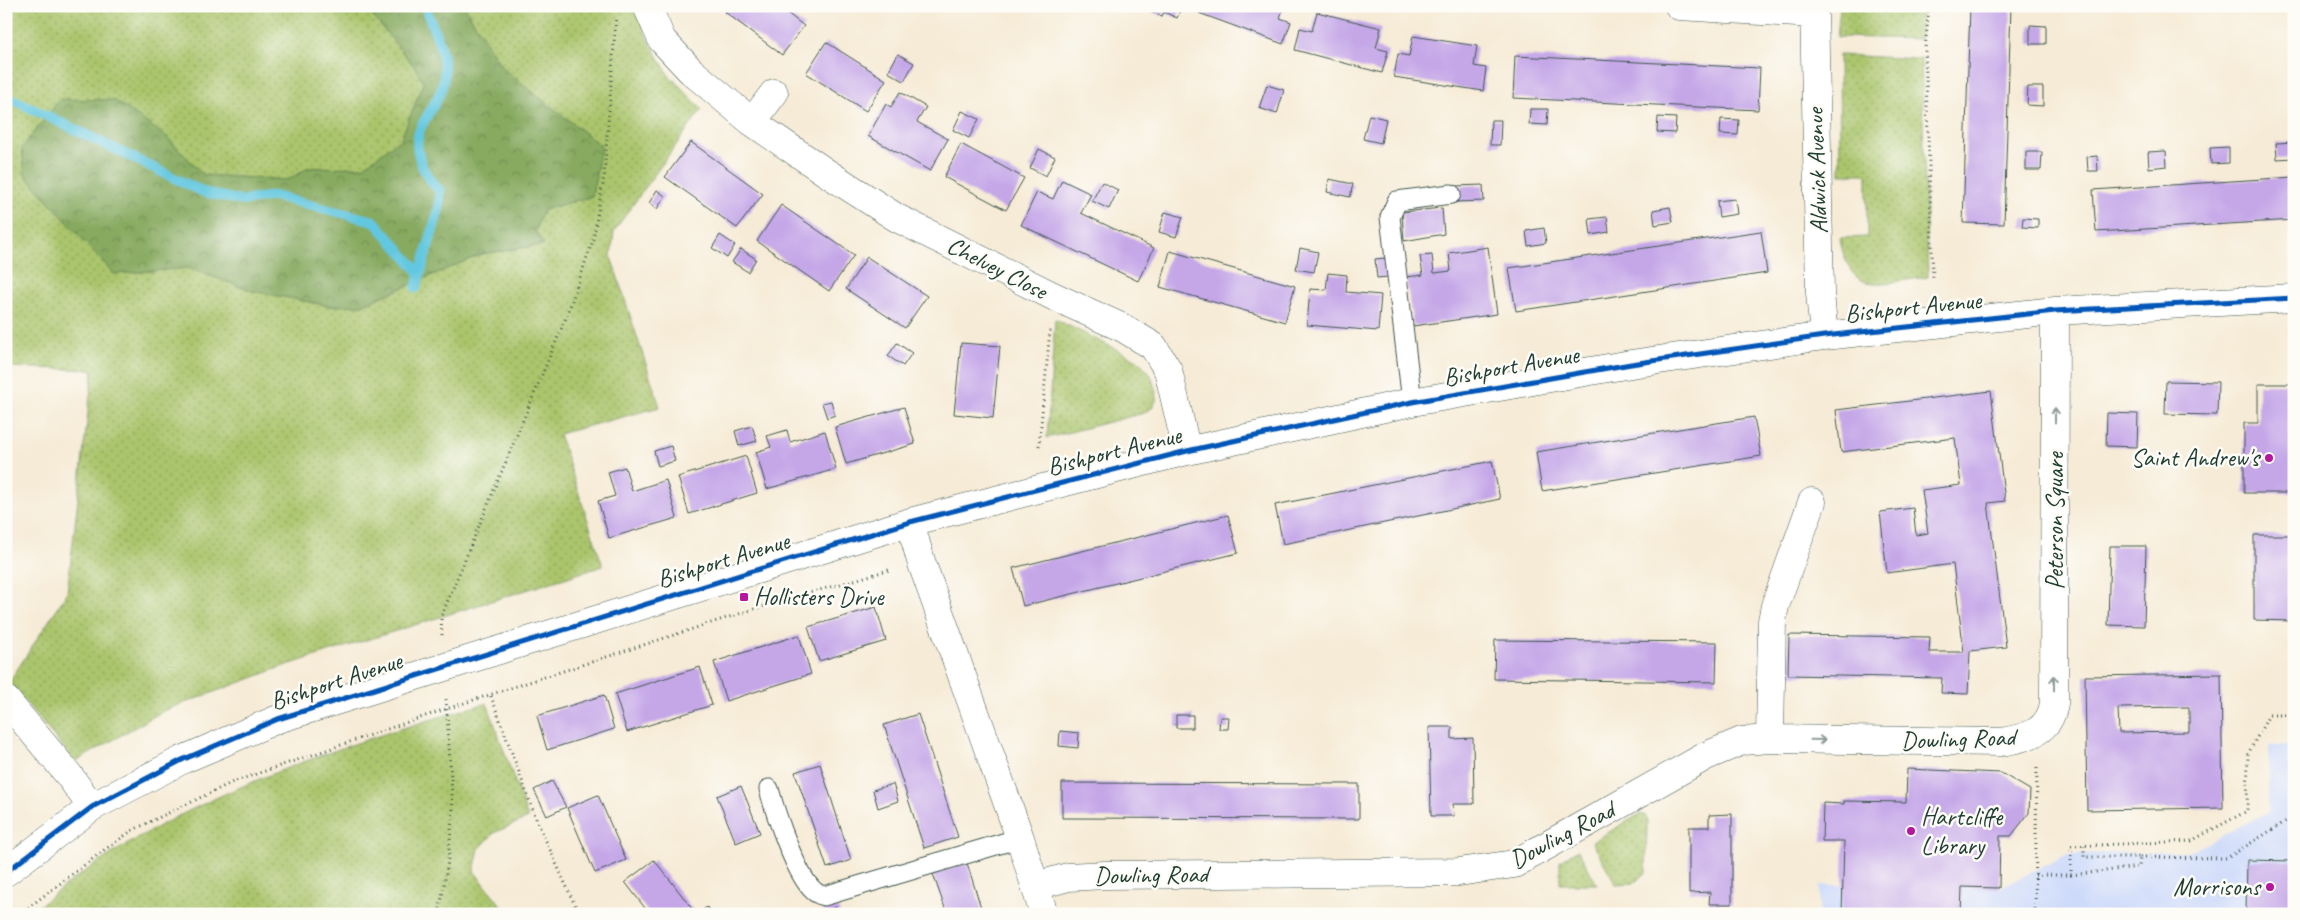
<svg xmlns="http://www.w3.org/2000/svg" width="2300" height="920" font-family="Caveat,sans-serif">
	<style>
		.built { fill: #cedafa }
		.grass { fill: url(#grass-dots); stroke: #648150 }
		.forest { fill: url(#forest-crowns); stroke: #53744a }
		.lines { fill: none; stroke-linecap: round; stroke-linejoin: round }
		.stream { stroke: #62c7e0; stroke-width: 10 }
		.building { fill: #c5a7e8; fill-rule: evenodd }
		.service-casing { stroke: #3f574c; stroke-width: 21 }
		.minor-casing { stroke: #3f574c; stroke-width: 29 }
		.path { stroke: #3f574c; stroke-width: 3; stroke-dasharray: 1 4; stroke-linecap: butt }
		.service { stroke: #fff; stroke-width: 19 }
		.minor { stroke: #fff; stroke-width: 28 }
		.cycleway-casing { stroke: #fdfcf7; stroke-width: 8 }
		.cycleway { stroke: #0057b8; stroke-width: 5 }
		.oneway { stroke: #8f9e9a }
		.poi-dot { fill: #b5179e; stroke: #fdfcf7; stroke-width: 2 }
		.labels { text-anchor: middle; dominant-baseline: central; stroke-width: 5; stroke-linejoin: round; paint-order: stroke }
		.street-label { font-size: 25px; fill: #1f3d34; stroke: #fdfcf7 }
		.poi-label { font-size: 25px; fill: #1f3d34; stroke: #fdfcf7; text-anchor: end }
	</style>
	<defs>
		<pattern id="grass-dots" width="8" height="8" patternUnits="userSpaceOnUse" patternTransform="scale(1.25)"><rect width="8" height="8" fill="#aac56c"/><path d="M2 2h.1M6 6h.1" fill="none" stroke="#8aa15a" stroke-width="1.8" stroke-linecap="round"/></pattern>
		<pattern id="forest-crowns" width="20" height="18" patternUnits="userSpaceOnUse" patternTransform="scale(1.25)"><rect width="20" height="18" fill="#87aa60"/><path d="M2 6a3 3 0 1 1 6 0M12 15a3 3 0 1 1 6 0" fill="none" stroke="#6e8c50"/></pattern>
	</defs>
	<rect width="100%" height="100%" fill="#fdfcf7"/>
	<filter id="ink" filterUnits="userSpaceOnUse"><feTurbulence type="fractalNoise" baseFrequency=".02" numOctaves="2"/><feDisplacementMap in="SourceGraphic" scale="10" xChannelSelector="R" yChannelSelector="G"/><feConvolveMatrix kernelMatrix="1 2 1 2 8 2 1 2 1" color-interpolation-filters="sRGB"/></filter>
	<filter id="wash" filterUnits="userSpaceOnUse"><feTurbulence type="fractalNoise" baseFrequency=".0096" numOctaves="4" result="noise"/><feDisplacementMap in="SourceGraphic" scale="20" xChannelSelector="R" yChannelSelector="G"/><feGaussianBlur stdDeviation="1.12" result="paint"/><feColorMatrix in="noise" values="0 0 0 0 0 0 0 0 0 0 0 0 0 0 0 0 0 1.4 0 .05"/><feComposite in="paint" operator="in"/></filter>
	<g filter="url(#wash)">
		<rect width="100%" height="100%" fill="#f6ebd6"/>
		<path class="built" d="M 2294,745 L 2294,914 L 1819,914 L 1820,885 L 1999,888 L 2068,854 L 2192,851 L 2268,812 L 2269,746 Z"/>
		<path class="grass" d="M 6,6 L 368,6 L 372,15 L 414,66 L 424,82 L 401,139 L 363,167 L 308,168 L 288,180 L 203,175 L 167,137 L 114,274 L 188,268 L 253,291 L 330,306 L 362,305 L 482,254 L 544,245 L 535,231 L 543,210 L 592,196 L 601,146 L 502,68 L 464,6 L 636,6 L 646,35 L 668,74 L 702,109 L 614,231 L 611,257 L 660,407 L 559,434 L 603,566 L 287,665 L 163,711 L 75,762 L 9,682 L 67,593 L 93,370 L 6,367 Z
			M 1840,6 L 1923,6 L 1920,39 L 1837,37 Z
			M 1839,55 L 1921,59 L 1928,277 C 1880,282 1850,300 1840,238 L 1867,237 L 1867,174 L 1840,174 Z
			M 1055,319 L 1138,360 L 1151,375 L 1156,392 L 1156,401 L 1152,408 L 1144,413 L 1047,438 Z
			M 487,703 L 528,818 L 494,833 L 479,849 L 474,871 L 508,914 L 30,914 C 155,805 330,748 487,703 Z
			M 1640,814 L 1645,815 L 1647,820 L 1646,873 L 1634,883 L 1616,884 L 1592,842 Z
			M 1578,850 L 1597,884 L 1560,884 L 1560,861 Z"/>
		<path class="forest" d="M 368,6 L 464,6 L 502,68 L 601,146 L 592,196 L 543,210 L 535,231 L 544,244 L 482,254 L 362,305 L 330,306 L 253,291 L 188,268 L 114,274 L 25,175 L 22,148 L 60,99 L 114,100 L 167,137 L 203,175 L 288,180 L 308,168 L 363,167 L 401,139 L 424,82 L 414,66 L 372,15 Z"/>
		<g class="lines">
			<path class="stream" d="M 6,96 L 203,192 L 242,201 L 274,196 L 374,221 L 419,272
				M 416,288 L 439,209 L 440,191 C 423,175 410,148 422,125 C 430,109 443,95 444,76 C 446,53 433,28 425,6"/>
		</g>
		<g id="blocks">
			<path class="building" d="M 730,6 L 778,6 L 804,26 L 782,55 L 725,12 Z
				M 1137,6 L 1182,6 L 1177,18 L 1164,12 L 1162,16 Z
				M 1201,6 L 1284,6 L 1280,18 L 1291,22 L 1283,44 L 1199,13 Z
				M 1970,6 L 2011,6 L 2004,224 L 1963,223 Z
				M 1317,12 L 1381,28 L 1376,48 L 1388,51 L 1382,73 L 1295,50 L 1300,28 L 1312,31 Z
				M 2030,25 L 2046,26 L 2046,44 L 2030,44 Z
				M 1413,36 L 1477,46 L 1474,66 L 1486,68 L 1483,91 L 1394,77 L 1398,54 L 1409,56 Z
				M 826,42 L 886,80 L 866,111 L 806,73 Z
				M 898,54 L 914,63 L 904,81 L 888,72 Z
				M 1515,56 L 1760,68 L 1758,110 L 1513,98 Z
				M 1267,85 L 1284,90 L 1277,114 L 1259,108 Z
				M 2028,87 L 2043,87 L 2043,106 L 2027,105 Z
				M 900,92 L 926,107 L 917,122 L 948,139 L 930,171 L 868,136 L 886,104 L 891,107 Z
				M 1530,109 L 1548,109 L 1547,125 L 1529,124 Z
				M 962,111 L 979,119 L 969,138 L 953,130 Z
				M 1369,115 L 1386,119 L 1381,143 L 1363,139 Z
				M 1658,117 L 1676,118 L 1675,133 L 1657,132 Z
				M 1721,119 L 1739,120 L 1738,135 L 1720,134 Z
				M 1491,120 L 1501,120 L 1500,145 L 1490,145 Z
				M 691,142 L 763,194 L 737,228 L 665,177 Z
				M 2294,142 L 2294,158 L 2277,159 L 2276,143 Z
				M 961,144 L 1024,178 L 1006,210 L 944,177 Z
				M 2229,147 L 2229,163 L 2211,164 L 2210,148 Z
				M 1039,149 L 1055,157 L 1046,176 L 1030,168 Z
				M 2166,151 L 2167,166 L 2149,168 L 2148,152 Z
				M 2026,152 L 2042,152 L 2041,170 L 2026,170 Z
				M 2097,156 L 2098,171 L 2088,171 L 2087,157 Z
				M 2294,177 L 2294,220 L 2096,232 L 2093,190 Z
				M 1329,179 L 1353,184 L 1350,197 L 1327,192 Z
				M 1062,180 L 1091,194 L 1081,213 L 1154,248 L 1138,281 L 1021,225 L 1037,192 L 1053,199 Z
				M 1102,182 L 1118,190 L 1109,209 L 1092,201 Z
				M 1483,185 L 1484,201 L 1454,202 L 1454,186 Z
				M 657,190 L 665,196 L 657,209 L 649,203 Z
				M 1735,199 L 1737,214 L 1719,217 L 1717,201 Z
				M 781,205 L 854,255 L 829,291 L 757,241 Z
				M 1670,207 L 1673,222 L 1655,225 L 1653,210 Z
				M 1442,208 L 1444,234 L 1404,241 L 1402,212 Z
				M 1165,212 L 1183,217 L 1176,237 L 1159,232 Z
				M 1607,217 L 1609,232 L 1591,235 L 1589,219 Z
				M 2023,218 L 2038,219 L 2038,228 L 2022,227 Z
				M 1544,228 L 1546,243 L 1528,246 L 1526,231 Z
				M 1761,231 L 1767,273 L 1516,311 L 1509,268 Z
				M 720,235 L 735,245 L 727,258 L 712,248 Z
				M 1488,247 L 1497,314 L 1413,326 L 1406,277 L 1423,275 L 1420,256 L 1432,255 L 1434,273 L 1451,271 L 1449,253 Z
				M 1300,248 L 1318,252 L 1314,272 L 1296,269 Z
				M 741,249 L 756,259 L 748,272 L 732,262 Z
				M 1170,251 L 1295,286 L 1285,322 L 1160,287 Z
				M 867,257 L 927,296 L 905,328 L 846,289 Z
				M 1385,258 L 1388,277 L 1377,278 L 1375,259 Z
				M 1328,273 L 1347,275 L 1346,292 L 1381,295 L 1378,331 L 1307,325 L 1310,289 L 1326,290 Z
				M 897,343 L 912,353 L 903,366 L 888,356 Z
				M 961,343 L 1000,346 L 993,418 L 954,414 Z
				M 2166,381 L 2218,382 L 2217,415 L 2165,414 Z
				M 2258,384 L 2294,384 L 2294,493 L 2244,493 L 2244,423 L 2258,423 Z
				M 1991,391 L 2005,501 L 1988,503 L 2006,647 L 1970,651 L 1968,694 L 1941,693 L 1942,678 L 1788,675 L 1789,635 L 1930,637 L 1929,652 L 1964,652 L 1953,564 L 1887,573 L 1880,512 L 1913,508 L 1916,535 L 1928,533 L 1922,490 L 1961,485 L 1955,438 L 1841,452 L 1836,410 Z
				M 831,401 L 835,415 L 827,418 L 822,403 Z
				M 904,407 L 915,444 L 846,464 L 835,427 Z
				M 2107,413 L 2138,414 L 2137,447 L 2106,446 Z
				M 1754,417 L 1761,456 L 1542,491 L 1536,452 Z
				M 752,426 L 757,441 L 739,446 L 735,431 Z
				M 787,430 L 790,442 L 825,431 L 836,469 L 767,489 L 756,452 L 771,447 L 767,436 Z
				M 671,446 L 675,461 L 658,466 L 654,451 Z
				M 746,456 L 757,493 L 689,514 L 678,477 Z
				M 1492,461 L 1500,499 L 1283,544 L 1275,505 Z
				M 625,467 L 632,491 L 666,480 L 677,518 L 609,538 L 598,501 L 615,496 L 608,472 Z
				M 1228,515 L 1238,553 L 1023,606 L 1013,568 Z
				M 2254,535 L 2294,535 L 2294,621 L 2254,620 Z
				M 2110,546 L 2146,546 L 2144,626 L 2108,625 Z
				M 876,607 L 886,641 L 819,661 L 808,627 Z
				M 799,635 L 811,674 L 726,701 L 714,662 Z
				M 1495,640 L 1717,642 L 1716,682 L 1494,679 Z
				M 700,667 L 712,705 L 627,732 L 615,694 Z
				M 2221,674 L 2223,808 L 2087,810 L 2085,676 ZM 2189,707 L 2189,732 L 2119,733 L 2118,708 Z
				M 604,695 L 614,729 L 547,750 L 537,716 Z
				M 918,714 L 958,837 L 924,848 L 884,725 Z
				M 1176,715 L 1193,715 L 1193,728 L 1176,728 Z
				M 1220,717 L 1229,717 L 1228,729 L 1219,729 Z
				M 1429,727 L 1452,727 L 1452,739 L 1473,738 L 1474,804 L 1453,804 L 1454,816 L 1431,816 Z
				M 1060,731 L 1079,733 L 1078,748 L 1059,746 Z
				M 820,764 L 851,860 L 827,868 L 795,772 Z
				M 1907,769 L 2001,773 L 2030,790 L 2029,813 L 2011,836 L 2000,836 L 1999,888 L 1962,887 L 1961,914 L 1842,914 L 1844,841 L 1822,841 L 1823,803 L 1844,804 L 1844,801 L 1906,802 Z
				M 552,781 L 566,807 L 547,816 L 534,790 Z
				M 1062,783 L 1359,784 L 1359,819 L 1062,818 Z
				M 893,784 L 898,801 L 878,808 L 873,790 Z
				M 741,786 L 760,833 L 736,843 L 717,796 Z
				M 598,795 L 626,860 L 595,873 L 567,808 Z
				M 1732,814 L 1732,904 L 1709,904 L 1710,892 L 1689,893 L 1689,827 L 1709,827 L 1709,815 Z
				M 654,860 L 674,885 L 696,914 L 649,914 L 645,908 L 625,882 Z
				M 2247,860 L 2294,861 L 2294,914 L 2246,914 Z
				M 967,863 L 983,914 L 947,914 L 933,874 Z
				M 707,907 L 712,914 L 697,914 Z
				M 836,907 L 840,912 L 838,914 L 815,914 Z"/>
		</g>
	</g>
	<g filter="url(#ink)">
		<use href="#blocks" fill-opacity="0" stroke="#3f574c" stroke-width="1"/>
		<g class="lines">
			<g class="service-casing">
				<path id="service" d="M 1412,402 L 1390,217 L 1397,201 L 1451,194
					M 769,789 C 775,812 796,876 814,891 C 816,893 821,895 824,896 L 1020,838"/>
			</g>
			<g class="minor-casing">
				<path id="minor" d="M 647,6 L 662,40 L 691,71 L 752,122 L 827,173 L 897,218 L 1053,296 L 1123,328 L 1153,346 L 1168,370 L 1187,451
					M 1679,6 L 1813,14
					M 1814,6 L 1820,293 L 1824,336
					M 752,122 L 774,93
					M 910,522 L 921,561 L 1020,838 L 1044,914
					M 6,700 L 68,774 L 92,807
					M 1770,739 L 1772,621 L 1775,606 L 1812,502
					M 6,872 L 92,807 L 182,760 L 278,719 L 910,522 L 1187,451 L 1412,402 L 1631,364 L 1824,336 L 2055,311 L 2294,298
					M 1036,886 L 1068,877 L 1105,875 L 1459,872 L 1514,864 L 1706,756 L 1742,741 L 1770,739 L 2001,742 C 2027,738 2050,732 2054,703 L 2055,311"/>
			</g>
			<path class="path" d="M 1929,6 L 1925,49 L 1933,279
				M 1039,446 L 1050,330
				M 442,635 L 441,617 L 567,315 L 593,240 L 604,177 L 616,17
				M 491,696 L 537,821 L 579,914
				M 2140,857 L 2227,858 L 2291,818 L 2292,757 L 2294,757
				M 2035,875 L 2071,875 L 2071,846 L 2191,841 L 2247,811 L 2248,754 L 2269,715 L 2294,715
				M 2071,875 L 2139,867 L 2140,857 L 2084,857 L 2084,845
				M 20,914 L 104,850 L 133,830 L 233,782 L 446,709 L 751,610 L 892,569
				M 439,914 L 447,868 L 453,811 L 446,698
				M 2035,914 L 2037,764"/>
			<use href="#service" class="service"/>
			<use href="#minor" class="minor"/>
			<g class="cycleway-casing">
				<path id="cycleway" d="M 6,872 L 92,807 L 182,760 L 278,719 L 910,522 L 1187,451 L 1412,402 L 1631,364 L 1824,336 L 2055,311 L 2294,298"/>
			</g>
			<use href="#cycleway" class="cycleway"/>
		</g>
		<defs><path id="oneway-shaft" d="M-6 0H5M1.5-3L5.5 0L1.5 3" fill="none" stroke-width="1.6" stroke-linecap="round" stroke-linejoin="round" transform="scale(1.25)"/></defs>
		<g class="oneway">
			<use href="#oneway-shaft" transform="translate(2055 415) rotate(-90)"/>
			<use href="#oneway-shaft" transform="translate(2054 683) rotate(-90)"/>
			<use href="#oneway-shaft" transform="translate(1818 740) rotate(1)"/>
		</g>
	</g>
	<g class="poi-dot">
		<circle cx="2269" cy="458" r="5"/>
		<rect x="739" y="592" width="10" height="10" rx="2.5"/>
		<circle cx="1911" cy="831" r="5"/>
		<circle cx="2270" cy="887" r="5"/>
	</g>
	<g class="labels">
		<g class="street-label">
			<text transform="translate(1817 171) rotate(-92)">Aldwick Avenue</text>
			<text transform="translate(997 268) rotate(27)">Chelvey Close</text>
			<text transform="translate(1913 307) rotate(-6)">Bishport Avenue</text>
			<text transform="translate(1511 366) rotate(-10)">Bishport Avenue</text>
			<text transform="translate(1114 451) rotate(-14)">Bishport Avenue</text>
			<text transform="translate(2055 521) rotate(-90)">Peterson Square</text>
			<text transform="translate(723 560) rotate(-17)">Bishport Avenue</text>
			<text transform="translate(336 681) rotate(-18)">Bishport Avenue</text>
			<text transform="translate(1958 739) rotate(-2)">Dowling Road</text>
			<text transform="translate(1562 835) rotate(-28)">Dowling Road</text>
			<text transform="translate(1151 875) rotate(-1)">Dowling Road</text>
		</g>
		<g class="poi-label">
			<text x="2259" y="458">Saint Andrew's</text>
			<text x="754" y="597" text-anchor="start">Hollisters Drive</text>
			<text x="1921" y="817" text-anchor="start">Hartcliffe<tspan x="1921" dy="29">Library</tspan></text>
			<text x="2260" y="887">Morrisons</text>
		</g>
	</g>
	<rect width="2300" height="920" fill="none" stroke="#fdfcf7" stroke-width="25"/>
</svg>
